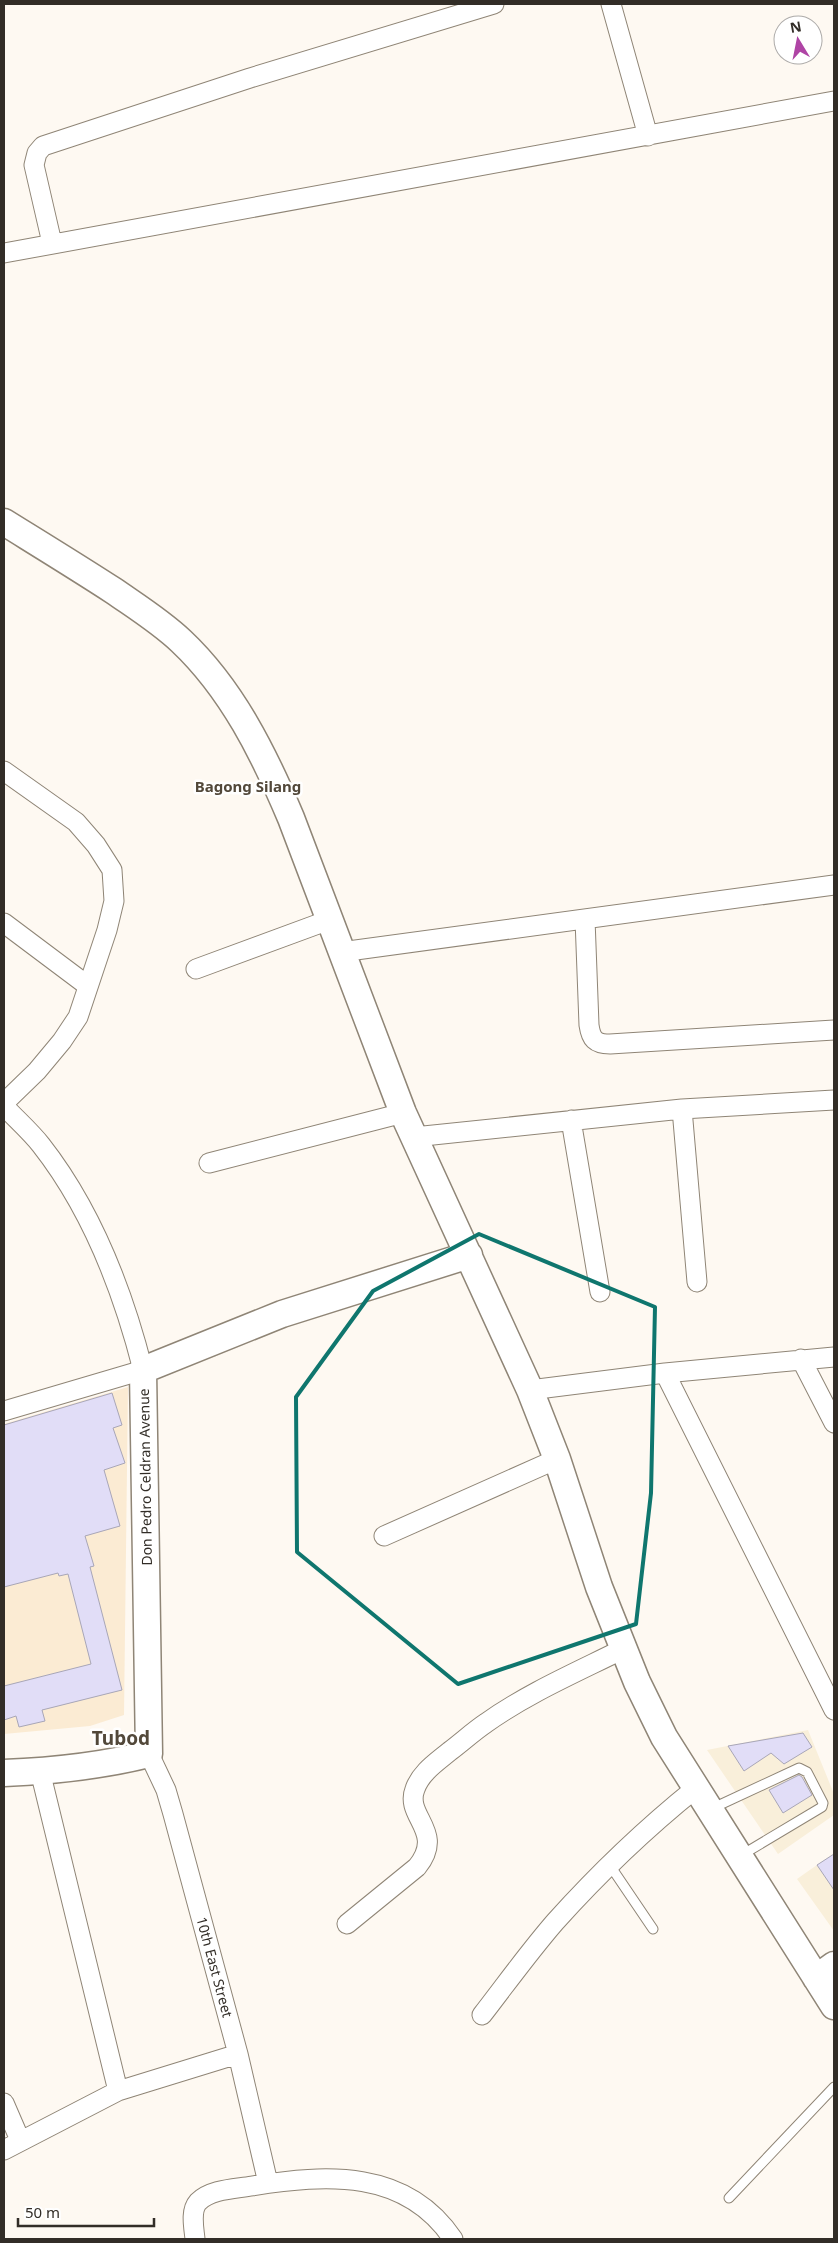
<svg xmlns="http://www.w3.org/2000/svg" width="838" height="2243" font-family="'Noto Sans',sans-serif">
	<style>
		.commercial { fill: #f9efda }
		.built { fill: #fbebd3 }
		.building { fill: #e1ddf7; stroke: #a8a6b7 }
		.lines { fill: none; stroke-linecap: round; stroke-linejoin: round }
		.lane-casing { stroke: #8f8576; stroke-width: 11 }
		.street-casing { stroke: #8f8576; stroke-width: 21 }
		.secondary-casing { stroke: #8f8576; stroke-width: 29 }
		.lane { stroke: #fff; stroke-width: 9 }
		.street { stroke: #fff; stroke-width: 19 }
		.secondary { stroke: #fff; stroke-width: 26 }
		.marked { fill: none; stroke: #0f766e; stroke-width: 4; stroke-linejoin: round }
		.labels { text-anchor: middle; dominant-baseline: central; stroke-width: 5; stroke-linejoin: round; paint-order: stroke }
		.street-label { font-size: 14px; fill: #322d27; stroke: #fff }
		.neighbourhood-label { font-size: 15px; font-weight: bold; fill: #52483a; stroke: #fff }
		.district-label { font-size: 19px; font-weight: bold; fill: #52483a; stroke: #fff }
	</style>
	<rect width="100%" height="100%" fill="#fef9f2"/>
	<path class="commercial" d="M 808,1730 L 834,1794 L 834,1815 L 778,1854 L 707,1750 Z
		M 834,1853 L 834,1931 L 797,1879 Z"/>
	<path class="built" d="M 128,1387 L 124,1715 L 90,1726 L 4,1734 L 4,1424 Z"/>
	<path class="building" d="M 112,1393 L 122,1425 L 113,1428 L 125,1463 L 104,1470 L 120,1526 L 85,1536 L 94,1566 L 90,1567 L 122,1690 L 42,1710 L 45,1721 L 19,1727 L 16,1716 L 4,1720 L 4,1686 L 91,1664 L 68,1574 L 59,1576 L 58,1573 L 4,1587 L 4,1425 Z
		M 803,1733 L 812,1747 L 784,1764 L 771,1753 L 744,1771 L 728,1746 Z
		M 799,1775 L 802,1777 L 812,1795 L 783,1813 L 769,1790 Z
		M 834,1854 L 834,1890 L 817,1865 Z"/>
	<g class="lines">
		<g class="lane-casing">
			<path id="lane" d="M 713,1808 L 799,1768 L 807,1772 L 823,1803 L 822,1807 L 740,1856
				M 609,1864 L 653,1929
				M 729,2198 L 834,2087"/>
		</g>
		<g class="street-casing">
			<path id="street" d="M 611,4 L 648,136
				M 52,243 L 34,165 L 37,153 L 43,146 L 250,78 L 494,4
				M 4,253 L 834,101
				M 4,771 L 76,822 L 96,845 L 112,870 L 114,901 L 107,930 L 78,1017 L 62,1041 L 37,1071 L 4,1103
				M 585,919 L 589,1025 C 591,1039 595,1044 610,1044 L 834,1030
				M 4,923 L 88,986
				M 341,952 L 834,885
				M 196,969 L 329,920
				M 4,1106 C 16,1119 30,1131 41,1145 C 92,1210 123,1291 143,1370 L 4,1411
				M 682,1109 L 697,1282
				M 571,1120 L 600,1292
				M 414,1137 L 682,1109 L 834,1100
				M 209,1163 L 403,1113
				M 801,1359 L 834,1423
				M 665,1373 L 834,1710
				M 530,1390 L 665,1373 L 834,1357
				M 384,1536 L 557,1459
				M 149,1754 L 166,1790 L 173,1814 L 238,2054 L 268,2183
				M 40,1771 L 118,2091
				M 347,1924 L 417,1867 C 446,1831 404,1817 415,1789 C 421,1772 437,1762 450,1751 C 462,1742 474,1731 486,1723 C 528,1693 577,1672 623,1649
				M 482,2015 C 506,1984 529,1952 555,1922 C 599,1873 645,1829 696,1788
				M 4,2103 L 20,2140
				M 4,2150 L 118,2091 L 238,2054
				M 195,2239 C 194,2228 190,2211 198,2202 C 211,2189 235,2189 252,2186 C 327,2174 406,2169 453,2239"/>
		</g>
		<g class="secondary-casing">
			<path id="secondary" d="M 4,522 C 41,545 77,567 114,591 C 137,607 161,622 181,641 C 232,689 264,754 291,818 L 403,1113 L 530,1390 L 557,1459 L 599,1587 L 637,1682 L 664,1737 L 834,2006
				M 4,1773 C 53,1771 101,1766 149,1754 L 143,1370 L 282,1314 L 469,1255
				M 816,1978 L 834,1965"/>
		</g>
		<use href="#lane" class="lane"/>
		<use href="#street" class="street"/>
		<use href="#secondary" class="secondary"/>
	</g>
	<path class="marked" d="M 479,1234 L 655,1307 L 651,1493 L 636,1624 L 458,1684 L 297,1552 L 296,1397 L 373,1291 Z"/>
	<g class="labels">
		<g class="street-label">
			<text transform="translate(145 1477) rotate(-91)">Don Pedro Celdran Avenue</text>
			<text transform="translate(215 1967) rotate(75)">10th East Street</text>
		</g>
		<g class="neighbourhood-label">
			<text x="248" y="786">Bagong Silang</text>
		</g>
		<g class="district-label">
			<text x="121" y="1738">Tubod</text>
		</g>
	</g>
	<rect width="838" height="2243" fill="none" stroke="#322d27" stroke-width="10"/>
	<g transform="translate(798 40) rotate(350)"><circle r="24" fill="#ffffff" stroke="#adaba9"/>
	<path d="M0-4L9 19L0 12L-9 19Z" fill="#af44a5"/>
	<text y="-8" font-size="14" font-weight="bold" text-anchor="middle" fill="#322d27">N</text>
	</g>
	<path d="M18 2218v8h136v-8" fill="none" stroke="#322d27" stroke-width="2.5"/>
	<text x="25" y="2218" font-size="15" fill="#322d27" stroke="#ffffff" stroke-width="4" paint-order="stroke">50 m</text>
</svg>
